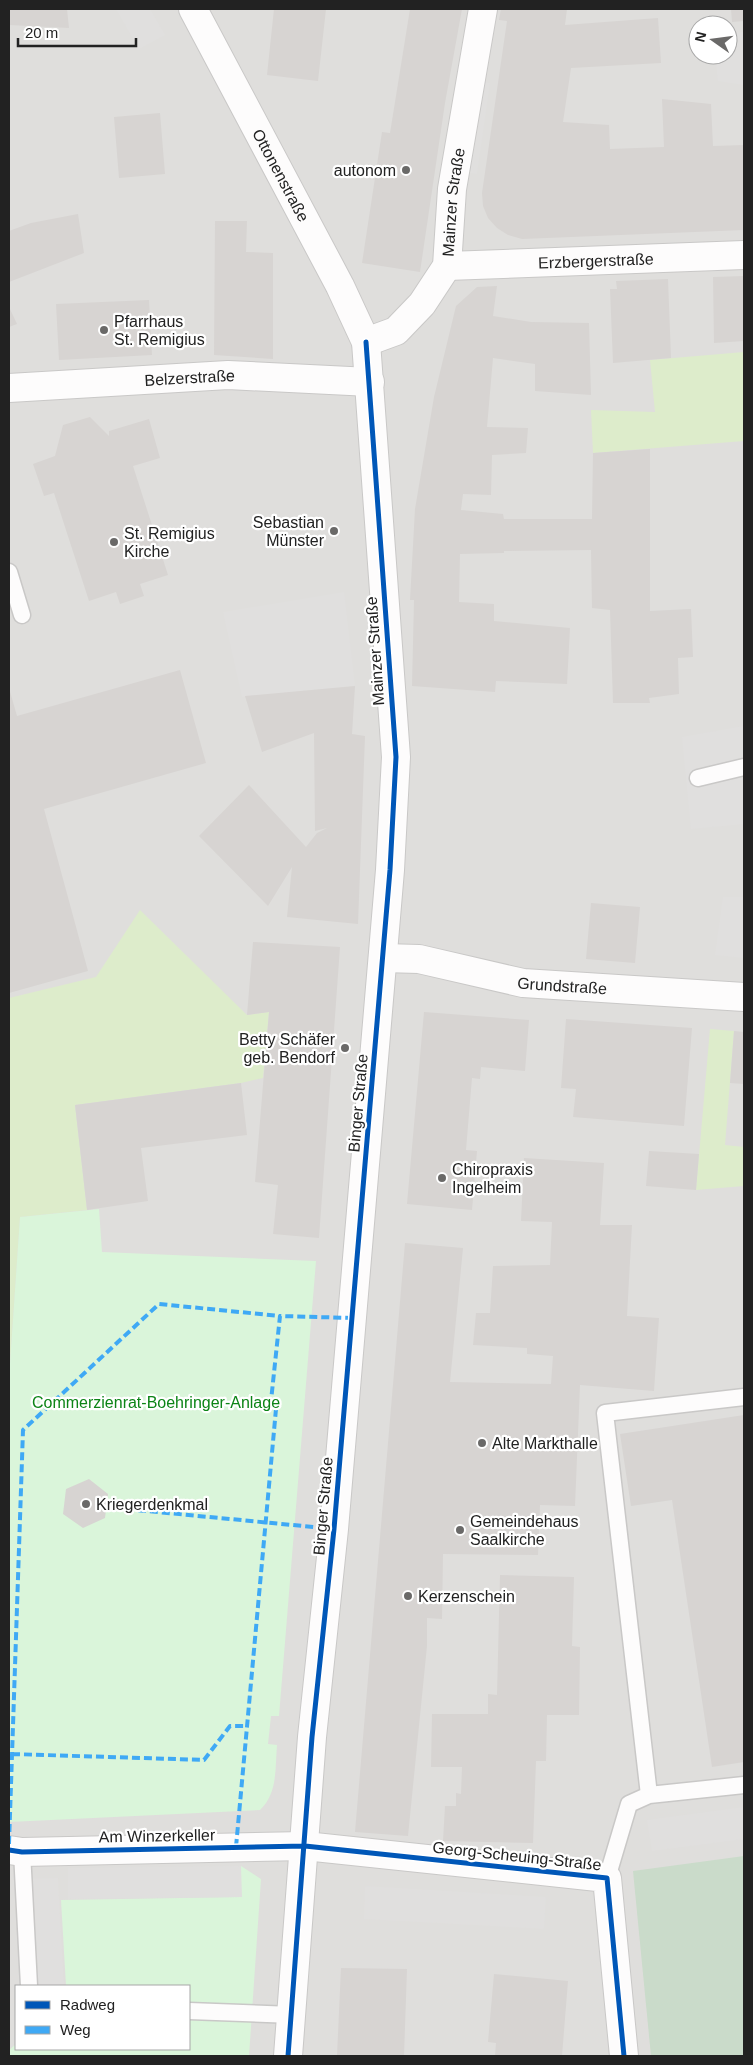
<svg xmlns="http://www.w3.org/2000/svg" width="753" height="2065" font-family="Arial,sans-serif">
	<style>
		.residential { fill: #dfdedc; fill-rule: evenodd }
		.grass { fill: #ddeccb }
		.cemetery { fill: #cadbca }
		.park { fill: #daf5da }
		.parking { fill: #e0dfde }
		.building { fill: #d7d4d2 }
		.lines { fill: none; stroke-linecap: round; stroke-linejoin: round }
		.service-casing { stroke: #c9c8c7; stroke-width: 19 }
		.minor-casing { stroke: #c9c8c7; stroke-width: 30 }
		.service { stroke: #fdfcfc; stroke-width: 16 }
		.minor { stroke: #fdfcfc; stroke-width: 28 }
		.quiet { stroke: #3fa9f5; stroke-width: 4; stroke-dasharray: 8 4; stroke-linecap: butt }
		.cycleway-casing { stroke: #fff; stroke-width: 8 }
		.cycleway { stroke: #0057b8; stroke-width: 5 }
		.poi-dot { fill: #6a6968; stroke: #fff; stroke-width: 2 }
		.labels { text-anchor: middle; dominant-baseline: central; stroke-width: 4.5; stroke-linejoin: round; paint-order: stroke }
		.poi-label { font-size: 16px; fill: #222; stroke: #fff; text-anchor: start }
		.street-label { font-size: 16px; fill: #222; stroke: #fff }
		.park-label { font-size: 16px; fill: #0c8416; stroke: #fff }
	</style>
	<rect width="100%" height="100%" fill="#f0eeeb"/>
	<path class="residential" d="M 9,9 L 744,9 L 744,2056 L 9,2056 ZM 698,25 L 728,25 L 728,55 L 698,55 ZM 16,1986 L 189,1986 L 189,2049 L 16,2049 Z"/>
	<path class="grass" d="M 744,352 L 744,441 L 593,453 L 591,410 L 655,412 L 650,360 Z
		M 140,910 L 247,1015 L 269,1012 L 263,1078 L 241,1083 L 75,1105 L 87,1210 L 20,1217 L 9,1378 L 9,998 L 96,977 Z
		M 710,1029 L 734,1031 L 725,1145 L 744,1147 L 744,1186 L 696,1190 Z"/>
	<path class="cemetery" d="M 744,1856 L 744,2056 L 651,2056 L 633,1871 Z"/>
	<path class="park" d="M 99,1209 L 102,1252 L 316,1261 L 279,1716 L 271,1716 L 268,1744 L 277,1745 C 275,1768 278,1793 260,1810 L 9,1822 L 9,1378 L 20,1217 Z
		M 241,1866 L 261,1879 L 249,2056 L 9,2056 L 9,2050 L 16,2044 L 16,2049 L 189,2049 L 189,1986 L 66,1986 L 61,1900 L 241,1897 Z"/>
	<path class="parking" d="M 116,9 L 150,9 L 165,35 L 139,49 Z
		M 744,32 L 744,85 L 718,81 L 715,55 L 728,55 L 728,33 Z
		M 479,81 L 490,83 L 477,174 L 465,172 Z
		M 344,592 L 355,686 L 242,697 L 223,612 Z
		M 744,726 L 744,824 L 691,829 L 682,737 Z
		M 723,897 L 744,897 L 744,958 L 715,955 Z
		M 744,1807 L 744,1839 L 652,1851 L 647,1820 Z
		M 241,1866 L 242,1897 L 68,1899 L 68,1868 Z
		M 58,1878 L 64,1986 L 32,1986 L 27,1879 Z
		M 365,1886 L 546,1897 L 544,1929 L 364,1919 Z"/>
	<path class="building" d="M 9,9 L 67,9 L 69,28 L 9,25 Z
		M 274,9 L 326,9 L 318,81 L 267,75 Z
		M 410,9 L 462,9 L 445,103 L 420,272 L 362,263 L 382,132 L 390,133 Z
		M 501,9 L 567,9 L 565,25 L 658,18 L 661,63 L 571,68 L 563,122 L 609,125 L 610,149 L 664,147 L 662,99 L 711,104 L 713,146 L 744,145 L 744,230 L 522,239 L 508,235 L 497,228 L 488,218 L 483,206 L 482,193 L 507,21 L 499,20 Z
		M 731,9 L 744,9 L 744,21 L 732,22 Z
		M 160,113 L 165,174 L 119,178 L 114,117 Z
		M 78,214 L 84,253 L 9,282 L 9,231 L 31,223 Z
		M 215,221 L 247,221 L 246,252 L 273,253 L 273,359 L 214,355 Z
		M 744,276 L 744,341 L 714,343 L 713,277 Z
		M 668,279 L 671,358 L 613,363 L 610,289 L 617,289 L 616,281 Z
		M 497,286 L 493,316 L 531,322 L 589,323 L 591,395 L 535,391 L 535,364 L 493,358 L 487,427 L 528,428 L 526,453 L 492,455 L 491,495 L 463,494 L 461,510 L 503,514 L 504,519 L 592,519 L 593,453 L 650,449 L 650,611 L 691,609 L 693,657 L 678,658 L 679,694 L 649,698 L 650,703 L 613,703 L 610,610 L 592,608 L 591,550 L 504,551 L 504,553 L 460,554 L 459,602 L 494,604 L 494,621 L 570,628 L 567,684 L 496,681 L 495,692 L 412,686 L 414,600 L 410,600 L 415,509 L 434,397 L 456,306 L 477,287 Z
		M 149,300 L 152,355 L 59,360 L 56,304 Z
		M 9,307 L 17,324 L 9,327 Z
		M 90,417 L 109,436 L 109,431 L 149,419 L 160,458 L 133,466 L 168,575 L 140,584 L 144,596 L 120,604 L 116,592 L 89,601 L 54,493 L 44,496 L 33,464 L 55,456 L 63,425 Z
		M 180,670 L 206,763 L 44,809 L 88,971 L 9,993 L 9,688 L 17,716 Z
		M 355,686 L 352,734 L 365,736 L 358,924 L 287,917 L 292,867 L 268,906 L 199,836 L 249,785 L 306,847 L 317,833 L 327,828 L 315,831 L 314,733 L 262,752 L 245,696 Z
		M 591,903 L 640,907 L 635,963 L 586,959 Z
		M 253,942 L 340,947 L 319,1238 L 273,1234 L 278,1185 L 255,1182 L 269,1012 L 247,1015 Z
		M 424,1012 L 529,1020 L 525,1071 L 481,1067 L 480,1079 L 472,1078 L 466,1150 L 477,1151 L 472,1210 L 407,1204 Z
		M 566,1019 L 692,1028 L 684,1126 L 573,1117 L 576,1089 L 561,1088 Z
		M 734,1031 L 744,1032 L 744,1084 L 730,1083 Z
		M 241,1083 L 247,1135 L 141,1148 L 148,1201 L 87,1210 L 75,1105 Z
		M 649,1151 L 699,1154 L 696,1190 L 646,1186 Z
		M 524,1158 L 604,1163 L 600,1225 L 632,1225 L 627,1316 L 659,1318 L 654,1391 L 580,1385 L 575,1506 L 540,1505 L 538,1555 L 443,1554 L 442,1619 L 427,1618 L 427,1646 L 408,1836 L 355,1832 L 405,1243 L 463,1248 L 450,1382 L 551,1384 L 553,1356 L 527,1354 L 527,1348 L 473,1345 L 476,1313 L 490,1313 L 493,1266 L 550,1265 L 552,1222 L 521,1221 Z
		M 744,1415 L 744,1762 L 712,1767 L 672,1500 L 631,1506 L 620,1434 Z
		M 89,1479 L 108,1494 L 105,1518 L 83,1528 L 63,1514 L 66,1489 Z
		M 500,1575 L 574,1577 L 572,1646 L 580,1647 L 579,1715 L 547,1715 L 546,1761 L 536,1761 L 533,1843 L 443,1841 L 445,1806 L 456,1806 L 456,1793 L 461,1794 L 462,1767 L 431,1767 L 432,1714 L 488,1714 L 488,1694 L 497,1695 Z
		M 341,1968 L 407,1969 L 404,2056 L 337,2056 Z
		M 494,1974 L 568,1981 L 562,2056 L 495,2056 L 496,2043 L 488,2042 Z"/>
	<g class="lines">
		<g class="service-casing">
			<path id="service" d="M 9,572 L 22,615
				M 698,778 L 744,767
				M 649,1795 L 605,1413 L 744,1397
				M 22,1852 L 29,1986
				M 607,1878 L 629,1804 L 649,1795 L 744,1785
				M 189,2011 L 293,2015"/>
		</g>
		<g class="minor-casing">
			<g id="minor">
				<path id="s1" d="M 193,9 L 340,286 L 366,342 L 396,757 L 390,870 L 334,1529 L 312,1737 L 288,2056"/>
				<path id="s2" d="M 447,266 L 744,255"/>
				<path id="s3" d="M 366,342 L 396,331 L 422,304 L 447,266 L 452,189 L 483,9"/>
				<path id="s4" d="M 9,388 L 228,375 L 370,382"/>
				<path id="s5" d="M 383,958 L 419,959 L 523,983 L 744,997"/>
				<path d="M 9,1850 L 22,1852 L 305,1846 L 607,1878 L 624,2056"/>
			</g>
		</g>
		<use href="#service" class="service"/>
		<use href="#minor" class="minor"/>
		<path class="quiet" d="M 126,1509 L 334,1529
			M 12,1754 L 204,1760 L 230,1726 L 247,1726
			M 9,1844 L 23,1430 L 159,1304 L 280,1316
			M 236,1847 L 276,1409 L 271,1401 L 280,1316 L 352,1318"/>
		<g class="cycleway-casing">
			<path id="cycleway" d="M 9,1850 L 22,1852 L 305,1846 L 607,1878 L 624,2056
				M 288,2056 L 312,1737 L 334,1529 L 390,870 L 396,757 L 366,342"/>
		</g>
		<use href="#cycleway" class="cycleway"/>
	</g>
	<g class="poi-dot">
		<circle cx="406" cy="170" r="5"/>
		<circle cx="104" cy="330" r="5"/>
		<circle cx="334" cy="531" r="5"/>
		<circle cx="114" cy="542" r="5"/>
		<circle cx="345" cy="1048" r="5"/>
		<circle cx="442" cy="1178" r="5"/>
		<circle cx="482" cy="1443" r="5"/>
		<circle cx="86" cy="1504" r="5"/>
		<circle cx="460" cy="1530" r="5"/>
		<circle cx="408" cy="1596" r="5"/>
	</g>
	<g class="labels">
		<g class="poi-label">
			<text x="396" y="170" text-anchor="end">autonom</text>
			<text x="114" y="321">Pfarrhaus<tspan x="114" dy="18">St. Remigius</tspan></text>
			<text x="324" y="522" text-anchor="end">Sebastian<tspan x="324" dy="18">Münster</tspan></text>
			<text x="124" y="533">St. Remigius<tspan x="124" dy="18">Kirche</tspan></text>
			<text x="335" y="1039" text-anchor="end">Betty Schäfer<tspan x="335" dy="18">geb. Bendorf</tspan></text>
			<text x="452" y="1169">Chiropraxis<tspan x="452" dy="18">Ingelheim</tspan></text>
			<text x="492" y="1443">Alte Markthalle</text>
			<text x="96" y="1504">Kriegerdenkmal</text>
			<text x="470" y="1521">Gemeindehaus<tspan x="470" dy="18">Saalkirche</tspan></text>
			<text x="418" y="1596">Kerzenschein</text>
		</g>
		<g class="street-label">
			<text stroke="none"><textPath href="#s1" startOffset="188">Ottonenstraße</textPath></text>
			<text stroke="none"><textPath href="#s3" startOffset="179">Mainzer Straße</textPath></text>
			<text stroke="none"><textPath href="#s2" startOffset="149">Erzbergerstraße</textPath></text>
			<text stroke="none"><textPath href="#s4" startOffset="181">Belzerstraße</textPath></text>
			<text transform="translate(375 651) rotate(-94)">Mainzer Straße</text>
			<text stroke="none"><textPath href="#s5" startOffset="182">Grundstraße</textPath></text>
			<text transform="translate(358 1103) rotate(-85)">Binger Straße</text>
			<text transform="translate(323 1506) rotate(-85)">Binger Straße</text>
			<text transform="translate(157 1836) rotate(-1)">Am Winzerkeller</text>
			<text transform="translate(517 1856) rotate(6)">Georg-Scheuing-Straße</text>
		</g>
		<g class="park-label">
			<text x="156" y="1402">Commerzienrat-Boehringer-Anlage</text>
		</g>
	</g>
	<rect width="753" height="2065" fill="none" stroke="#222222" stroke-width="20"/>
	<rect x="15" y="1985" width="175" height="65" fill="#ffffff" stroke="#a7a7a7"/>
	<rect x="25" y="2001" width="25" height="8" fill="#0057b8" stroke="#a7a7a7"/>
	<text x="60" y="2010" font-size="15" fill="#222222">Radweg</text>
	<rect x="25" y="2026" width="25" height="8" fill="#3fa9f5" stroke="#a7a7a7"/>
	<text x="60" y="2035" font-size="15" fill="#222222">Weg</text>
	<g transform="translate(713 40) rotate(284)"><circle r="24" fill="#ffffff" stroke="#a7a7a7"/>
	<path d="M0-4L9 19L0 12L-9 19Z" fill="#6a6968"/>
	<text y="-8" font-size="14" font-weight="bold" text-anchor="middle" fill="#222222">N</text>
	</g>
	<path d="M18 38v8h118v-8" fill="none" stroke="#222222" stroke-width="2.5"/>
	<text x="25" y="38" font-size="15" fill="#222222" stroke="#ffffff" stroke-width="4" paint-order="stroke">20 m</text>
</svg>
